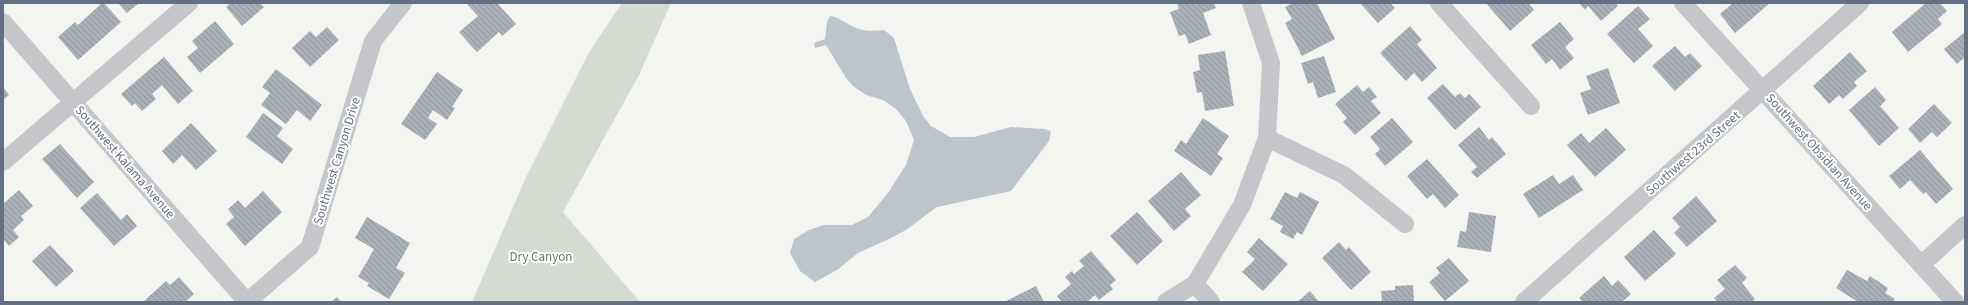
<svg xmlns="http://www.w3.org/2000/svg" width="1968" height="305" font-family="'Source Sans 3',sans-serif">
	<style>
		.green { fill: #d4dbd1 }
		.water { fill: #bcc5cc }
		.building { fill: url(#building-back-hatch) }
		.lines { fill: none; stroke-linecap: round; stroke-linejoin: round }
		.minor { stroke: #c4c6ca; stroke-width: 18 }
		.labels { text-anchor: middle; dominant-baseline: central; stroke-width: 4; stroke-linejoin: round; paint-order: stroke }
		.street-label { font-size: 13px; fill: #637082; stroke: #fff }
		.park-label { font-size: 13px; fill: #647962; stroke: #fff }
	</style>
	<defs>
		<pattern id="building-back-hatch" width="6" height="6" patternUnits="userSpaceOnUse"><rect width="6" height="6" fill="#aab0b7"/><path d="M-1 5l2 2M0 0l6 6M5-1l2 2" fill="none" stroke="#8e949a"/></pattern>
	</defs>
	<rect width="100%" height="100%" fill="#f4f4f0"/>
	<path class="green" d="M 622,3 L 671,3 L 639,75 L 563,212 L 640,302 L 472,302 L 526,177 L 589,52 Z"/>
	<path class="water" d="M 830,16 C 839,17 842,21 850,25 C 861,32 873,31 884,30 L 894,38 L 910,89 L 923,116 L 931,126 L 950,137 L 974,137 L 1011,127 L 1044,129 L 1051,131 L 1049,141 L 1011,191 L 937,207 L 906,230 L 889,239 L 858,253 L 837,270 L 815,282 L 800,271 L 790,253 L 794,239 L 809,230 L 824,225 L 852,225 L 868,217 L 888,193 L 906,165 L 914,140 L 906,121 L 896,109 L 883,100 L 866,95 L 853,86 L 846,78 L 826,45 L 815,48 L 814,43 L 825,39 L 827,22 Z"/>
	<path class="building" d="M 102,3 L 104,3 L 121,22 L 78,60 L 58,37 L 75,22 L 78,25 Z
		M 118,3 L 139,3 L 127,13 Z
		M 231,3 L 260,3 L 264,7 L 242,26 L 226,7 Z
		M 466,3 L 497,3 L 516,24 L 502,36 L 499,32 L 477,52 L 459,32 L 478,16 Z
		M 1177,3 L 1214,3 L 1216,8 L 1203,13 L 1211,35 L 1189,44 L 1185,34 L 1179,36 L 1170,12 L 1179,9 Z
		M 1293,3 L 1317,3 L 1335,39 L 1302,56 L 1285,23 L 1292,19 L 1285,7 Z
		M 1360,3 L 1390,3 L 1395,8 L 1378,23 Z
		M 1486,3 L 1528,3 L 1534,10 L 1510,31 Z
		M 1579,3 L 1616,3 L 1618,6 L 1601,21 L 1588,6 L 1585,10 Z
		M 1733,3 L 1770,3 L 1735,33 L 1720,14 Z
		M 1926,3 L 1940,3 L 1947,11 L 1938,19 L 1942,24 L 1908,52 L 1892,32 Z
		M 1638,6 L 1650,19 L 1638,29 L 1653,46 L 1634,63 L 1607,34 Z
		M 215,21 L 234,44 L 200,73 L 187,57 L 198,48 L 192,41 Z
		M 1560,22 L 1574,39 L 1565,47 L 1574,58 L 1560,70 L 1552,59 L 1546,64 L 1531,45 Z
		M 1410,26 L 1422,40 L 1417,44 L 1437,68 L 1422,82 L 1414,73 L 1406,81 L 1380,53 Z
		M 327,27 L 339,40 L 310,67 L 292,48 L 310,31 L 316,37 Z
		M 1965,32 L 1965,57 L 1957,64 L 1944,49 Z
		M 1675,46 L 1685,57 L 1690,53 L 1702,66 L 1675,91 L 1652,66 Z
		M 1225,51 L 1234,106 L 1205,111 L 1202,92 L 1197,93 L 1193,72 L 1200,70 L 1198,55 Z
		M 1850,52 L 1867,71 L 1854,82 L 1857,86 L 1843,99 L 1839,95 L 1829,104 L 1813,86 Z
		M 1324,56 L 1336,92 L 1318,98 L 1313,82 L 1308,84 L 1301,63 Z
		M 164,57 L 193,91 L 178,104 L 162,85 L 152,94 L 156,99 L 142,111 L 135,103 L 132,106 L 121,94 Z
		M 1608,68 L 1620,103 L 1588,115 L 1580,93 L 1591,89 L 1586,76 Z
		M 276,69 L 322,105 L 310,121 L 297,110 L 286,124 L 261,105 L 270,93 L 262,87 Z
		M 437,72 L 463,90 L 452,107 L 455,108 L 447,120 L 433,110 L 428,118 L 437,124 L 425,140 L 401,124 Z
		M 1443,84 L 1455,97 L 1460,93 L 1465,98 L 1469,94 L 1481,107 L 1455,130 L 1427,98 Z
		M 1357,85 L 1363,92 L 1369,87 L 1377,97 L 1371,101 L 1381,113 L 1355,135 L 1343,122 L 1347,118 L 1335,104 Z
		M 3,87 L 9,95 L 3,100 Z
		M 1875,87 L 1886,100 L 1880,106 L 1899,128 L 1879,146 L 1849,110 Z
		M 1934,104 L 1952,123 L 1937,137 L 1932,132 L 1920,143 L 1908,129 Z
		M 263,113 L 283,128 L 277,136 L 293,149 L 282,164 L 246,137 Z
		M 1203,118 L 1229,136 L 1217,154 L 1223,158 L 1211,176 L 1174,151 L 1181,140 L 1186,144 Z
		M 1392,118 L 1413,142 L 1385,166 L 1375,154 L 1380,149 L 1370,137 Z
		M 191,123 L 217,151 L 196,170 L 182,155 L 173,164 L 162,151 Z
		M 1479,127 L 1489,140 L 1492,137 L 1506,154 L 1477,178 L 1471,172 L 1477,167 L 1458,145 Z
		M 1606,128 L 1626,150 L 1595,177 L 1567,145 L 1581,133 L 1589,143 Z
		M 60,144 L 94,182 L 77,198 L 42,159 Z
		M 1920,150 L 1953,189 L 1936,204 L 1926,192 L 1923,194 L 1910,180 L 1900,189 L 1889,176 Z
		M 1427,159 L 1459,195 L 1445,208 L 1433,194 L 1427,199 L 1407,176 Z
		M 1181,172 L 1201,195 L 1185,209 L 1191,216 L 1174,231 L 1148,201 Z
		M 1553,175 L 1559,184 L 1573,175 L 1583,190 L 1539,218 L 1523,194 Z
		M 19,190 L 33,206 L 21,216 L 24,220 L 13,230 L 19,237 L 9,246 L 3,239 L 3,204 Z
		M 263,191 L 282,212 L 245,246 L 226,224 L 234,217 L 228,209 L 238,200 L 245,208 Z
		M 1285,192 L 1297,198 L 1300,192 L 1319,202 L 1302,235 L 1297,232 L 1293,239 L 1280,232 L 1283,226 L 1270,219 Z
		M 97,193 L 121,220 L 127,214 L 137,226 L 114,246 L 80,208 Z
		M 1696,196 L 1717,221 L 1687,247 L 1674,233 L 1680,227 L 1672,218 Z
		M 1137,212 L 1163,241 L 1137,265 L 1110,236 Z
		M 1469,212 L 1496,216 L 1491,252 L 1457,247 L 1460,231 L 1466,232 Z
		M 367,217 L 410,243 L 396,268 L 405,273 L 389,299 L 367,286 L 369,283 L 358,277 L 374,249 L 355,238 Z
		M 1654,230 L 1676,254 L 1645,281 L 1624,257 Z
		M 1259,238 L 1288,264 L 1263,291 L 1242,272 L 1255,259 L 1247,252 Z
		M 1339,242 L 1346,250 L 1349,247 L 1371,272 L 1351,290 L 1322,258 Z
		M 50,245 L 74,271 L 56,287 L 32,261 Z
		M 1091,251 L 1116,280 L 1110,285 L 1113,289 L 1099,300 L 1095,295 L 1087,302 L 1062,302 L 1057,296 L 1071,284 L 1065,277 L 1072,271 L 1074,274 L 1084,266 L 1079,261 Z
		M 1449,258 L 1469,281 L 1445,301 L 1429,282 L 1440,273 L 1436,268 Z
		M 1735,265 L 1747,278 L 1742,283 L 1755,299 L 1751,302 L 1718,302 L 1714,298 L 1725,289 L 1717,280 Z
		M 1847,270 L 1867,281 L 1870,276 L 1888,288 L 1885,293 L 1895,299 L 1893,302 L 1858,302 L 1836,288 Z
		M 1604,276 L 1612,286 L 1618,280 L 1631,294 L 1622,302 L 1583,302 L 1579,298 Z
		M 179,277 L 194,294 L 185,302 L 143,302 L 166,281 L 170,285 Z
		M 1413,285 L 1414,302 L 1382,302 L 1381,291 L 1395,290 L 1395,286 Z
		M 1036,286 L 1044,302 L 1004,302 Z
		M 1310,291 L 1319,302 L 1297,302 Z
		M 337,297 L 341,302 L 331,302 Z"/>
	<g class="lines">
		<path class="minor" d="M 1439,3 L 1531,106
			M 1683,3 L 1955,302
			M 3,22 L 247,302
			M 1267,138 L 1344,175 L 1405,224
			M 3,162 L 189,3
			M 1922,264 L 1965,225
			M 1195,284 L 1211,302
			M 247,302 L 310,247 L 373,41 L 403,3
			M 1166,302 L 1195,284 L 1242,205 L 1267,138 L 1271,63 L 1251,3
			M 1524,302 L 1860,3"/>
	</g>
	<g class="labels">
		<g class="street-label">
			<text transform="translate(1819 152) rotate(48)">Southwest Obsidian Avenue</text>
			<text transform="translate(1693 153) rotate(-41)">Southwest 23rd Street</text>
			<text transform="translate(337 161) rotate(-73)">Southwest Canyon Drive</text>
			<text transform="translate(125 162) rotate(49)">Southwest Kalama Avenue</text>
		</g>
		<g class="park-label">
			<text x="541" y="257">Dry Canyon</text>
		</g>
	</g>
	<rect width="1968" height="305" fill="none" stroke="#637082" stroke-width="8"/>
</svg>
